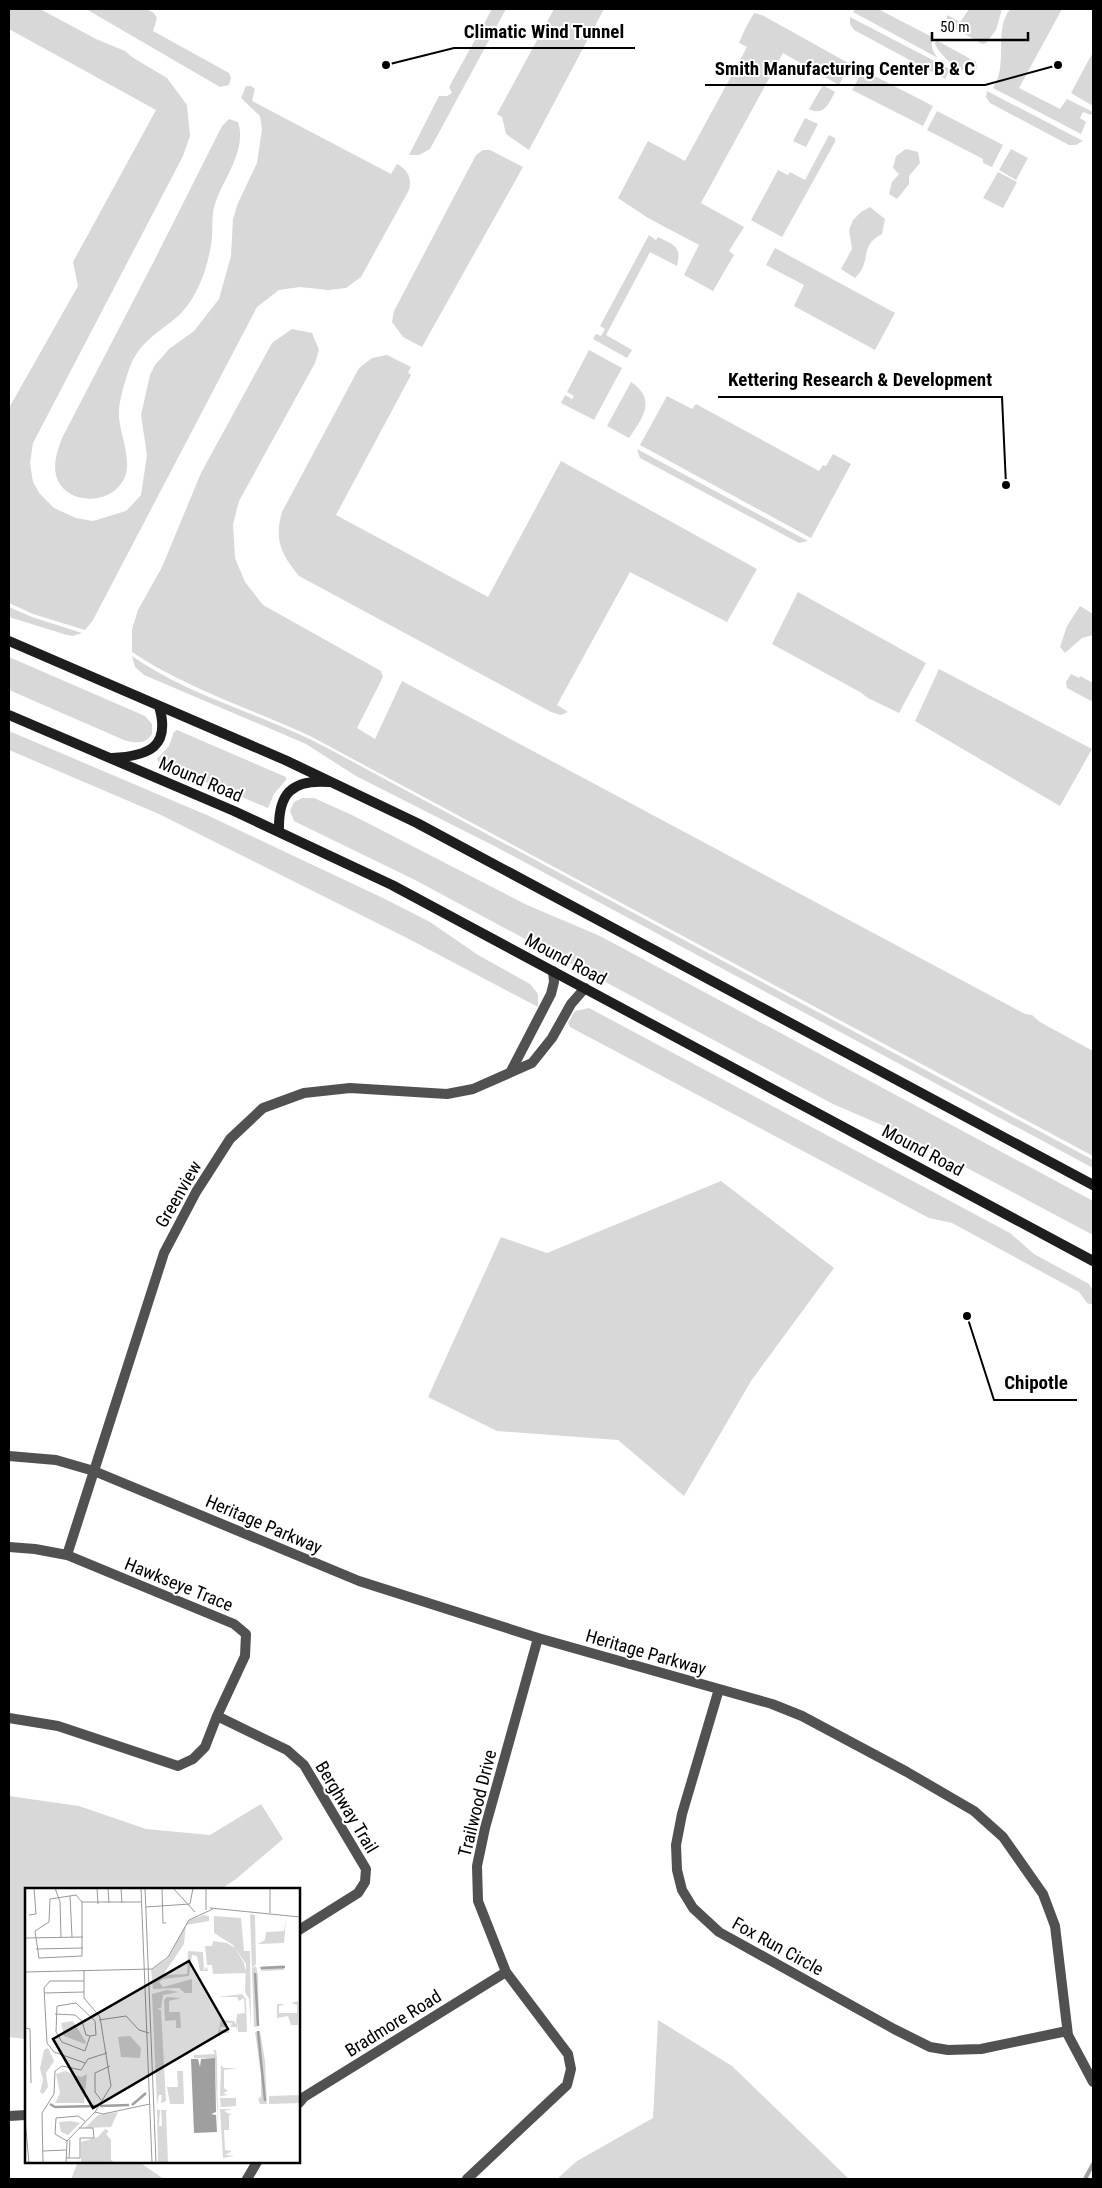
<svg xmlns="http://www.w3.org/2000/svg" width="1102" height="2188" font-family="'Roboto Condensed',sans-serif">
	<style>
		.green { fill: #d8d8d8 }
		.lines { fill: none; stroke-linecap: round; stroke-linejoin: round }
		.stream { stroke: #9f9f9f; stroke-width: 4 }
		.street { stroke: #515151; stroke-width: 10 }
		.secondary { stroke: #1e1e1e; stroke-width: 10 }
		.labels { text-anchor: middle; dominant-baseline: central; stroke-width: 4; stroke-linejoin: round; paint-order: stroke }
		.street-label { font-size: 18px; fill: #000; stroke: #fff }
		.inset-river { fill: none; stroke: #9f9f9f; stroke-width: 2.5 }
		.inset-road { fill: none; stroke: #999; stroke-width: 1 }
		.view { fill: #000; fill-opacity: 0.15; stroke: #000; stroke-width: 2.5 }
		.inset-edge { fill: none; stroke: #000; stroke-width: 2.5 }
		.leader { fill: none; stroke: #000; stroke-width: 2 }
		.callout-dot { fill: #000; stroke: #fff; stroke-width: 2 }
		.callout-label { font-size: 19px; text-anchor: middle; font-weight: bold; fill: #000; stroke: #fff; stroke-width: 4; stroke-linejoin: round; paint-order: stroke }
	</style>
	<rect width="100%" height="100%" fill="#fff"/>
	<path class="green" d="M 9,9 L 40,9 L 96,39 L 125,51 L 132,57 L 167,78 L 187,105 L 190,136 L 183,156 L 33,443 L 30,463 L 33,482 L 40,494 L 54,508 L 76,518 L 93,521 L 126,511 L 141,495 L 147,455 L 141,415 L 150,375 L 155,365 L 169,349 L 194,331 L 219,299 L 231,256 L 233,219 L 238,203 L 257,163 L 262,129 L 260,116 L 241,98 L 246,86 L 251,86 L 255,89 L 252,101 L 391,174 L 397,164 C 408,170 412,178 409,190 L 361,277 L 346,288 L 328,290 L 300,287 L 279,290 L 257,307 L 93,620 L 85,630 L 33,614 L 9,603 L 9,408 L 78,286 L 73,262 L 156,110 L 9,29 Z
		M 86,9 L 146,9 L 154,13 L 157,18 L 153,31 L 229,73 L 231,78 L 229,85 L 220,87 Z
		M 492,9 L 506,9 L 430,149 L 419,155 L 409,155 L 439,96 L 447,96 L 452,93 L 449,87 Z
		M 554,9 L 604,9 L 529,150 L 506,134 L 502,117 L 497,114 Z
		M 855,9 L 878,9 L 932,37 C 931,45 932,51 938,58 L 853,12 Z
		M 969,9 L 1002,9 L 996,30 L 986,43 L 982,44 L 946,23 L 947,15 L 960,22 Z
		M 1010,9 L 1062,9 L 1019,88 L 1060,109 L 1067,99 L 1093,112 L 1091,115 L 1083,112 L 1080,118 L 1086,122 L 1081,134 L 993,88 C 1009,64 993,31 1010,9 Z
		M 754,13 L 762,15 L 850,64 L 839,85 L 783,53 L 701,203 L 744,227 L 729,251 L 734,255 L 713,291 L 684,275 L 699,245 L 648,218 L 618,198 L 648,141 L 685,161 L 747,47 L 739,43 L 745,29 Z
		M 850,17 L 950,69 L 945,79 L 854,30 L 850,24 Z
		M 936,40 L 976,62 L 977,67 L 973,77 C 959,69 942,59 935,44 Z
		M 1093,52 L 1093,106 L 1071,93 Z
		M 863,70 L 933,106 L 923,126 L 852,90 Z
		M 823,85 L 835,92 C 829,103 824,117 809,109 Z
		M 987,91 L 1083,141 L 1076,145 L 1069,145 L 990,103 L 986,97 Z
		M 937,111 L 1003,145 L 992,167 L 983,163 L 983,159 L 927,130 Z
		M 805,118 L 818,124 L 806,147 L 793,141 Z
		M 229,119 L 238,122 C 247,149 225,177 216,201 C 211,213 213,225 212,238 C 209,263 200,292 183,311 C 165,330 143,337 131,364 C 126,377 118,403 119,416 C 120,437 136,467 120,485 C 104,506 63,503 56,475 C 53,463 58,449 62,438 L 154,261 L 222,126 Z
		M 829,135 L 835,138 L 835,142 L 782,237 L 751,220 L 778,170 L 788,175 L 790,172 L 805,180 Z
		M 906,149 L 918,152 L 920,163 L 909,176 L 909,184 L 897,199 L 889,194 L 892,182 L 899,174 L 893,168 L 896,156 Z
		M 1011,149 L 1028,158 L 1016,180 L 999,170 Z
		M 483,150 L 490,150 L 523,167 L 422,347 L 403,337 L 392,322 L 394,311 L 476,155 Z
		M 998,172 L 1017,182 L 1003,208 L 983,198 Z
		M 870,207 L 885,219 L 882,234 C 858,246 873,261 855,278 L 841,269 L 852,249 L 849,230 L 853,220 L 861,212 Z
		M 649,235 L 656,240 L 658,237 C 674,245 682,246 677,266 L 650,252 L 606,335 L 632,350 L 627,358 L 593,339 L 596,334 L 601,336 L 605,329 L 600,326 Z
		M 775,248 L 895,313 L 875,350 L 794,306 L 804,285 L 766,265 Z
		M 292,329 L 312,333 L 319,350 L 315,363 L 239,501 L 233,524 L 235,558 L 245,582 L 263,605 L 381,671 L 383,677 L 357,728 L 375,739 L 402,681 L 1025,1014 L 1032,1015 L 1040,1022 L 1093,1051 L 1093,1156 L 310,736 C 251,709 186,688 132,652 L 132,629 L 138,610 L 162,567 L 201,473 L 272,343 Z
		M 589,350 L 622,368 L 594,420 L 561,403 L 565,395 L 572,399 L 574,396 L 567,392 Z
		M 387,355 L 411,367 L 408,372 L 411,375 L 336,515 L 488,597 L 561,461 L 757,569 L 727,622 L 630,572 L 557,705 L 568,712 L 561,715 L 551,712 L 299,576 C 281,554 274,540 282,512 L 359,368 L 372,358 Z
		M 631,382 C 657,400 643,417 629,438 L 607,426 Z
		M 667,396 L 692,409 L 696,404 L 819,471 L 823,465 L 826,466 L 833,454 L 851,464 L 811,538 L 640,445 Z
		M 637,449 L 808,541 L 799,543 L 640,458 Z
		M 798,592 L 926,663 L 899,713 L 868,698 L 860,692 L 772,644 Z
		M 1080,606 L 1093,614 L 1093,635 L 1082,638 L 1065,653 L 1060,647 L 1067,626 Z
		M 9,607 L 32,617 L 82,633 L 73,636 L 67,635 L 9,617 Z
		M 132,656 C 182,691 243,709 299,734 C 331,749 362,767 394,784 L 1093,1160 L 1093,1168 L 500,849 L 356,776 L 306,744 L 144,675 L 135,667 Z
		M 9,657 L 145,716 L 152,724 L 152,734 C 145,745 135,743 124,740 L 9,690 Z
		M 939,669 L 1092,749 L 1060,806 L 915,721 Z
		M 1071,674 L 1079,678 L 1080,676 L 1093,683 L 1093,702 L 1067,688 L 1066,682 Z
		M 177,730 L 286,777 L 286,780 L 274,794 L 268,808 L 159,763 L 157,759 L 169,746 L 174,732 Z
		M 9,731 L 209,816 L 385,899 L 430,922 L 478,955 L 530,984 L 538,994 L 538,1007 L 405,937 L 159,814 L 9,750 Z
		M 302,798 L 314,798 L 352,815 L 527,905 L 600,936 L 1093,1201 L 1093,1235 L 907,1136 L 833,1104 L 415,880 L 300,824 L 294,821 L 290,811 L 294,802 Z
		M 589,1008 L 1010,1233 L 1034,1254 L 1089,1284 L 1093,1291 L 1093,1305 L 1087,1303 L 1079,1292 L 952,1223 L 929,1218 L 570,1027 L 568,1023 L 575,1011 Z
		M 721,1181 L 834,1268 L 751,1381 L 684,1496 L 618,1440 L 497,1431 L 428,1397 L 501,1237 L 547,1253 Z
		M 9,1796 L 79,1806 L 146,1829 L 210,1835 L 261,1804 L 283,1839 L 236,1879 L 221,1889 L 26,1889 L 26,2039 L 9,2037 Z
		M 658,2020 L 732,2066 L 849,2179 L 557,2179 L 577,2161 L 653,2118 Z
		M 78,2162 L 139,2162 L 164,2179 L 71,2179 Z"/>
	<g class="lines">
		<path class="stream" d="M 1085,2179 L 1093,2164"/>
		<path class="street" d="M 511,1071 L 551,994 L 554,982 L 553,971
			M 9,1456 L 56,1460 L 94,1471 L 359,1581 L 538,1638 L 772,1704 L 802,1716 L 907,1772 L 974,1811 L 1003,1837 L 1043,1894 L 1055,1926 L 1068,2035 L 1093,2082
			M 9,1547 L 35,1549 L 67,1555 L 234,1624 L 246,1634 L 245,1656 L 217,1716 L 205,1747 L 193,1759 L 178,1766 L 58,1726 L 9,1718
			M 67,1555 L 164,1253 L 196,1192 L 230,1139 L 263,1108 L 304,1093 L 350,1088 L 447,1094 L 473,1089 L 532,1063 L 552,1038 L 571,1004 L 585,988
			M 719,1689 L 682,1814 L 676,1845 L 677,1870 L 682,1890 L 693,1908 L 719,1932 L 894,2029 L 930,2047 L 948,2050 L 981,2049 L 1067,2031
			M 217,1716 L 287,1750 L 304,1765 L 366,1869 L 365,1882 L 358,1893 L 299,1930
			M 299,2103 L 304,2097 L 506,1972
			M 9,2116 L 26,2115
			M 247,2179 L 257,2162
			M 467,2179 L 567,2085 L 571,2069 L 568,2054 L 506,1972 L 478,1901 L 477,1866 L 485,1828 L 538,1638"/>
		<path class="secondary" d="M 9,641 L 285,760 L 417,823 L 1093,1185
			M 9,715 L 234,811 L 392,885 L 1093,1261
			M 112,758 C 149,756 171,747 159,706
			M 279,831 C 278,794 291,779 329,782"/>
	</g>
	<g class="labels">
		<g class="street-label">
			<text transform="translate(201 779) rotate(23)">Mound Road</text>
			<text transform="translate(566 959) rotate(28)">Mound Road</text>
			<text transform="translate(923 1150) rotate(28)">Mound Road</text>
			<text transform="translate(178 1194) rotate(-60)">Greenview</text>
			<text transform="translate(264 1524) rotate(23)">Heritage Parkway</text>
			<text transform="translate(179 1584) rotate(22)">Hawkseye Trace</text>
			<text transform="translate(646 1652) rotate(16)">Heritage Parkway</text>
			<text transform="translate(477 1803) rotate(-76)">Trailwood Drive</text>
			<text transform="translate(347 1807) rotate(59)">Berghway Trail</text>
			<text transform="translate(778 1946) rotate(29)">Fox Run Circle</text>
			<text transform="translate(393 2023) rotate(-32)">Bradmore Road</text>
		</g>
	</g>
	<g transform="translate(25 1888)">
		<rect width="275" height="275" fill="#fff"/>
		<path d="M 225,26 L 230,27 L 231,76 L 227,80 L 231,78 L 233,87 L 234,138 L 229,139 ZM 179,27 L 184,28 L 184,33 L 161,37 L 159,56 L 138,87 L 162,86 L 163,63 L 178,64 L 179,82 L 182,79 L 183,83 L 175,83 L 172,68 L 167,67 L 164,88 L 138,91 L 134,94 L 138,99 L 167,91 L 167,105 L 160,105 L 154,100 L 128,101 L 126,82 L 143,70 L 160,38 L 165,32 ZM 189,28 L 216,30 L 219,63 L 225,63 L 226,138 L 224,111 L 220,104 L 221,76 L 208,57 L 189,45 ZM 261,30 L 259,55 L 233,56 L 240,52 L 241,44 L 259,43 ZM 188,53 L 202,55 L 210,60 L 219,75 L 221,85 L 188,86 L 187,77 L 182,77 L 180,58 L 187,58 ZM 258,77 L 259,82 L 237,83 L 234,79 ZM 142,102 L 154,104 L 138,107 L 136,120 L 131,121 L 136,122 L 141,213 L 136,215 L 137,207 L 134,207 L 132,217 L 127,106 ZM 217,106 L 221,111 L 222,144 L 213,144 L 212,134 L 212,142 L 211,139 L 205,139 L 207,135 L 200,135 L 202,139 L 195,139 L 195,142 L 204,142 L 204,145 L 193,145 L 196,132 L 209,133 L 211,137 L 212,126 L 220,125 L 219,110 L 214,113 L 212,109 L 193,109 ZM 142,109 L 156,110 L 144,113 L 144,124 L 155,124 L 156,140 L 151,140 L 151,132 L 140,133 L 139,112 ZM 273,113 L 273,137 L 266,137 L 263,128 L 252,130 L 252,116 L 260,116 L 254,118 L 254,125 L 272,125 L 272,117 L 266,115 ZM 48,133 L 61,154 L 60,156 L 39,148 L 36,135 ZM 235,143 L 240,173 L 242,216 L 235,216 L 233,211 L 236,208 L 236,187 L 230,144 ZM 105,148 L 116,160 L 115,170 L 96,169 L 93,149 ZM 23,160 L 29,173 L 21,185 L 23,199 L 18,206 L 15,204 L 18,192 L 15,180 L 19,162 ZM 188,162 L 191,162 L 192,170 L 193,245 L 190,170 L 169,170 L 169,167 L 190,166 ZM 196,177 L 199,180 L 213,180 L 199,182 L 199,200 L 203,203 L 198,205 L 203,207 L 195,208 ZM 40,183 L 56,189 L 62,186 L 59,215 L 30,215 L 35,205 L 31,186 ZM 152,183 L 158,183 L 159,216 L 145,216 L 142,199 L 153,199 ZM 275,207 L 275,215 L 244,216 L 244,208 ZM 195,210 L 211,210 L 211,218 L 196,219 ZM 195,221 L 207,221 L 199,223 L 207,227 L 204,227 L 204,242 L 199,242 L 200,262 L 207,263 L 200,267 L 209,268 L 198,270 ZM 132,222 L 135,222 L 134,238 L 137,238 L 136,222 L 141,222 L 143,275 L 133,275 ZM 93,224 L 86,239 L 60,240 L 73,227 ZM 46,233 L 55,235 L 43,247 L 36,244 L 34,234 ZM 80,241 L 84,243 L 81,246 L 86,252 L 86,272 L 90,275 L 56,275 L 56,254 L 73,249 Z" fill="#d8d8d8"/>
		<path d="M 190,170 L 191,224 L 186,226 L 191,227 L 192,244 L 169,245 L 166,171 L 173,171 L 175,179 L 176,171 Z" fill="#9f9f9f"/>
		<path class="inset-river" d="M 236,80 L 260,79M 230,85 L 233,138M 233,143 L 240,213M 25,216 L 30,219 L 71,218M 107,217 L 121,205M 75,218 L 104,217"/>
		<path class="inset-road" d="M 30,0 L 35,14 L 36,49M 72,0 L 73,16M 83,0 L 84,15M 96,0 L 97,15M 116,0 L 127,275M 120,0 L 131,275M 137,0 L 138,35 L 141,35M 148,0 L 170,24M 245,0 L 245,25M 51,7 L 57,14 L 57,68 L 14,70 L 10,43 L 24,34 L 25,11 ZM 45,8 L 47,49M 57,14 L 116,14M 165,16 L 168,0M 121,19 L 165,16M 185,20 L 275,29M 181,22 L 181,0M 4,27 L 11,26 L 9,0M 0,50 L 58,49M 11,61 L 58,60M 0,84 L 127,81 L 143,69 L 164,32 L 188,21M 59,93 L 25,93 L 19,100 L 22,155 L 29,164 L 60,175M 19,105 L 59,104M 51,115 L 70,133 L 71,147 L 65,148 L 60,163 L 37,154 L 31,144 L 32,118 ZM 30,126 L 50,127 L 57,133 L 61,147 L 65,148M 74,132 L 101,128 L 114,142 L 124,145M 0,140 L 5,141 L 6,195M 76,212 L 70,204 L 70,185 L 85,178M 70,224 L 78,226 L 125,216M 0,231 L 4,275M 42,253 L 30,246 L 31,230 L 53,228 L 60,233M 18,263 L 41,262M 41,270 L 55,270 L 55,250 L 69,250 L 68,240 L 54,240M 44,270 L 45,252M 18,275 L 17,225 L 29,206 L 30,183 L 37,178 L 56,182 L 63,171 L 82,165M 41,275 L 42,253 L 70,224 L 86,198 L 75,129 L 59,110 L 59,82"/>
		<path class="view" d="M 164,73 L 203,141 L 68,220 L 28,151 Z"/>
		<rect width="275" height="275" class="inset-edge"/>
	</g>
	<path class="leader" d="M386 65L454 48H635M1058 65L985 85H705M1006 485L1002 397H718M967 1316L994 1400H1077"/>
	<g class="callout-dot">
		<circle cx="386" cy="65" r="5"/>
		<circle cx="1058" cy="65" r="5"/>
		<circle cx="1006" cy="485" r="5"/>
		<circle cx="967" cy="1316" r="5"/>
	</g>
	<g class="callout-label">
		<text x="544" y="38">Climatic Wind Tunnel</text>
		<text x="845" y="75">Smith Manufacturing Center B &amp; C</text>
		<text x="860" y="386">Kettering Research &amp; Development</text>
		<text x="1036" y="1389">Chipotle</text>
	</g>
	<rect width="1102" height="2188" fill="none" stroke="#000000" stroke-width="20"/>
	<path d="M932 32v8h96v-8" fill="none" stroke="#000000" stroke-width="2.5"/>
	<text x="940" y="32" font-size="15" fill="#000000" stroke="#ffffff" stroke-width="4" paint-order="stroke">50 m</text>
</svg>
